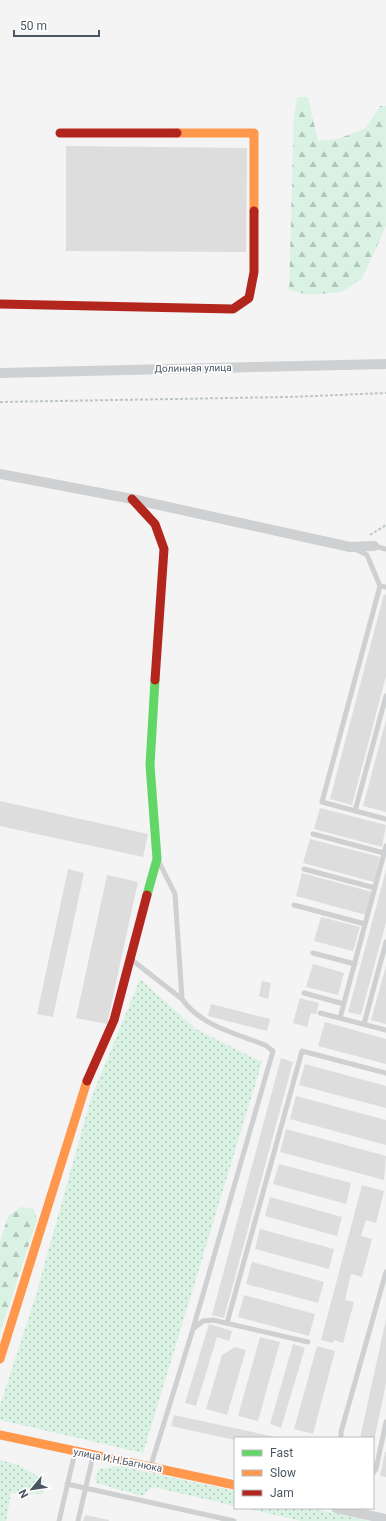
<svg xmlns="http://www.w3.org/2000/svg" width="386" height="1521" font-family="Roboto,sans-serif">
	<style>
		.grass { fill: url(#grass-dots) }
		.forest { fill: url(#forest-firs) }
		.building { fill: #ddddde }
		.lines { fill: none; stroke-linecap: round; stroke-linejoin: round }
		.path { stroke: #bcc7c4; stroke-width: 2; stroke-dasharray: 3 2; stroke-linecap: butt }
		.lane { stroke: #ced0d2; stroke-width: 5 }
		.street { stroke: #ced0d2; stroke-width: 10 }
		.fast { stroke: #63d668; stroke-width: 9 }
		.slow { stroke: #ff974d; stroke-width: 9 }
		.jam { stroke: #b3261e; stroke-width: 9 }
		.labels { text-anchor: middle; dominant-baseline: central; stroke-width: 3.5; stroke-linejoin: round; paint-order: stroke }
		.street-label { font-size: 10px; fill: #4a5661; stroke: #fff }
	</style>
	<defs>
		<pattern id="grass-dots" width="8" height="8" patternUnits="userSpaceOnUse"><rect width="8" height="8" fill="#d9f2e3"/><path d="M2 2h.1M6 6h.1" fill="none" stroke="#b2c7bb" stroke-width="1.8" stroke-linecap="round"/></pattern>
		<pattern id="forest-firs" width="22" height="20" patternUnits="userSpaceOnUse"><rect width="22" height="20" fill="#d9f2e3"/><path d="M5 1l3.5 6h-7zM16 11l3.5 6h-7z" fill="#b2c7bb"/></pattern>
	</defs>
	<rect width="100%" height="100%" fill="#f4f4f4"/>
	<path class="grass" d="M 140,979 L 196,1029 L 262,1062 L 143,1453 L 0,1420 L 0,1405 L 36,1295 L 90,1101 Z
		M 0,1460 L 18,1465 L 44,1480 L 43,1494 L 11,1493 L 6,1521 L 0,1521 Z
		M 119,1466 L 235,1491 L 235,1506 L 153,1487 L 142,1496 L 97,1483 L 95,1479 L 99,1469 Z
		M 245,1508 L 311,1508 L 370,1521 L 301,1521 Z"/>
	<path class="forest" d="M 297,97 L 308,97 L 318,141 L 338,139 L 366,128 L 380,106 L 386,106 L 386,226 L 362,279 L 341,292 L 309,295 L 289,290 L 294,115 Z
		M 21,1207 L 34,1209 L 37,1220 L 0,1333 L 0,1242 L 8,1216 Z"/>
	<path class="building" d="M 66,146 L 247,148 L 246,252 L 66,251 Z
		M 384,594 L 386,595 L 386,676 L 352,805 L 330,799 Z
		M 386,720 L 386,812 L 363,806 Z
		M 0,801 L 148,834 L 143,857 L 0,826 Z
		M 320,808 L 386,825 L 382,847 L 314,829 Z
		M 310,839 L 380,857 L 374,882 L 303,863 Z
		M 68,869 L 84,873 L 53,1017 L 37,1014 Z
		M 386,870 L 386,922 L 361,1015 L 348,1012 Z
		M 302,873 L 372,892 L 366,915 L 296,896 Z
		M 107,875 L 138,882 L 107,1024 L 76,1018 Z
		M 321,917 L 360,927 L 353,951 L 314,941 Z
		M 313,964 L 344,973 L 338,995 L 306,987 Z
		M 386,966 L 386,1024 L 371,1020 Z
		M 262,981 L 271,983 L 268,999 L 259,996 Z
		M 300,998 L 319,1003 L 316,1014 L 311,1013 L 307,1027 L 293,1023 Z
		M 211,1004 L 270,1019 L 267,1031 L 208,1016 Z
		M 325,1022 L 386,1039 L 386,1064 L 318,1046 Z
		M 281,1058 L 293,1062 L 224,1318 L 212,1315 Z
		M 305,1064 L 386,1086 L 386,1108 L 299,1085 Z
		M 296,1096 L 386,1120 L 386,1145 L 290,1119 Z
		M 286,1129 L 386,1156 L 384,1180 L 280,1152 Z
		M 279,1164 L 351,1183 L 346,1204 L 273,1184 Z
		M 362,1185 L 384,1191 L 376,1223 L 366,1220 L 361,1236 L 372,1239 L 362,1277 L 351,1274 L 345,1300 L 354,1302 L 343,1343 L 334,1340 L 333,1343 L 321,1340 Z
		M 270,1197 L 342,1217 L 337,1236 L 265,1216 Z
		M 260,1229 L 334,1249 L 329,1269 L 255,1249 Z
		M 252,1262 L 324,1282 L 318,1303 L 246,1284 Z
		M 244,1295 L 315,1314 L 309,1336 L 238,1317 Z
		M 386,1319 L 386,1383 L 374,1441 L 373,1438 L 360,1438 Z
		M 209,1324 L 232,1331 L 229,1341 L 217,1337 L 196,1406 L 185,1403 Z
		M 260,1337 L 280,1342 L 258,1421 L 238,1416 Z
		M 293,1344 L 305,1348 L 281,1428 L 270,1424 Z
		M 317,1346 L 335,1351 L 313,1434 L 294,1429 Z
		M 235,1347 L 246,1350 L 227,1415 L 206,1409 L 222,1355 Z
		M 174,1415 L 275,1437 L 275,1438 L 235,1438 L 235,1440 L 171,1426 Z
		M 385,1452 L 386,1452 L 386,1477 L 380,1476 Z
		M 85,1515 L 109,1520 L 109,1521 L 83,1521 Z"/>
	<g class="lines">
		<path class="path" d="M 0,402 L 289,397 L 386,393
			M 370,535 L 386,525"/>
		<path class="lane" d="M 374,546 L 386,549
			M 355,549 L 367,555 L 380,586 L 322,802 L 386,819
			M 380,586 L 386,587
			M 355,811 L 386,696
			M 313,834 L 384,853
			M 159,862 L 175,894 L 182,999 C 201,1026 235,1033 265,1045 L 273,1051 L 193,1329
			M 304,869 L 375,888
			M 294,905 L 365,924
			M 313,953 L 355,964
			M 132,960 L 182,999
			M 304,993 L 344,1004
			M 320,1013 L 386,1030
			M 340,1018 L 386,846
			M 364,1024 L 386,942
			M 227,1323 L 302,1051 L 386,1073
			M 341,1438 L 341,1432 L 386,1272
			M 151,1465 L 193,1329 L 203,1321 L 213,1320 L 308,1342
			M 373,1473 L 376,1469 L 386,1422
			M 67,1484 L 234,1521
			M 59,1521 L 75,1452
			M 78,1521 L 93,1456"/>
		<path class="street" d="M 0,373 L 386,364
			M 0,474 L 132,499 L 350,547 L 374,546
			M 336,1508 L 386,1519"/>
		<path class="fast" d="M 147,895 L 157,859 L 150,765 L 155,680"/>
		<path class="slow" d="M 177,133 L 254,133 L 254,211
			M 0,1359 L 87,1081
			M 0,1435 L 235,1485"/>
		<path class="jam" d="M 60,133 L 177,133
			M 0,304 L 233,309 L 249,298 L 254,272 L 254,211
			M 132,499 L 155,524 L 164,549 L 155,680
			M 87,1081 L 114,1020 L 147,895"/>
	</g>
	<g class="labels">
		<g class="street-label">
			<text transform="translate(193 368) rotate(-1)">Долинная улица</text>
			<text transform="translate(118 1460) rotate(11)">улица И.Н.Багнюка</text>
		</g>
	</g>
	<rect x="234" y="1437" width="140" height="72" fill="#ffffff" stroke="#b7bbc0"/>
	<rect x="242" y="1450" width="20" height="6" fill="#63d668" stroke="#b7bbc0"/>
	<text x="270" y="1457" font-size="12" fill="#4a5661">Fast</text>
	<rect x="242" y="1470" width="20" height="6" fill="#ff974d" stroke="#b7bbc0"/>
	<text x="270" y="1477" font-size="12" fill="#4a5661">Slow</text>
	<rect x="242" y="1490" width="20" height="6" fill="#b3261e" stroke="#b7bbc0"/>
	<text x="270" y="1497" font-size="12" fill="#4a5661">Jam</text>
	<g transform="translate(32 1489) rotate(241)" stroke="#ffffff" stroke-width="3" paint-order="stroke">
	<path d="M0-3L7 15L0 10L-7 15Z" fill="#4a5661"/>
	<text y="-6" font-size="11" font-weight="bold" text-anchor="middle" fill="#4a5661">N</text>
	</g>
	<path d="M14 30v6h85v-6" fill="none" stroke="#4a5661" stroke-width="2"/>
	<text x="20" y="30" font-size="12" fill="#4a5661" stroke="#ffffff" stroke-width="3" paint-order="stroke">50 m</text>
</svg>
